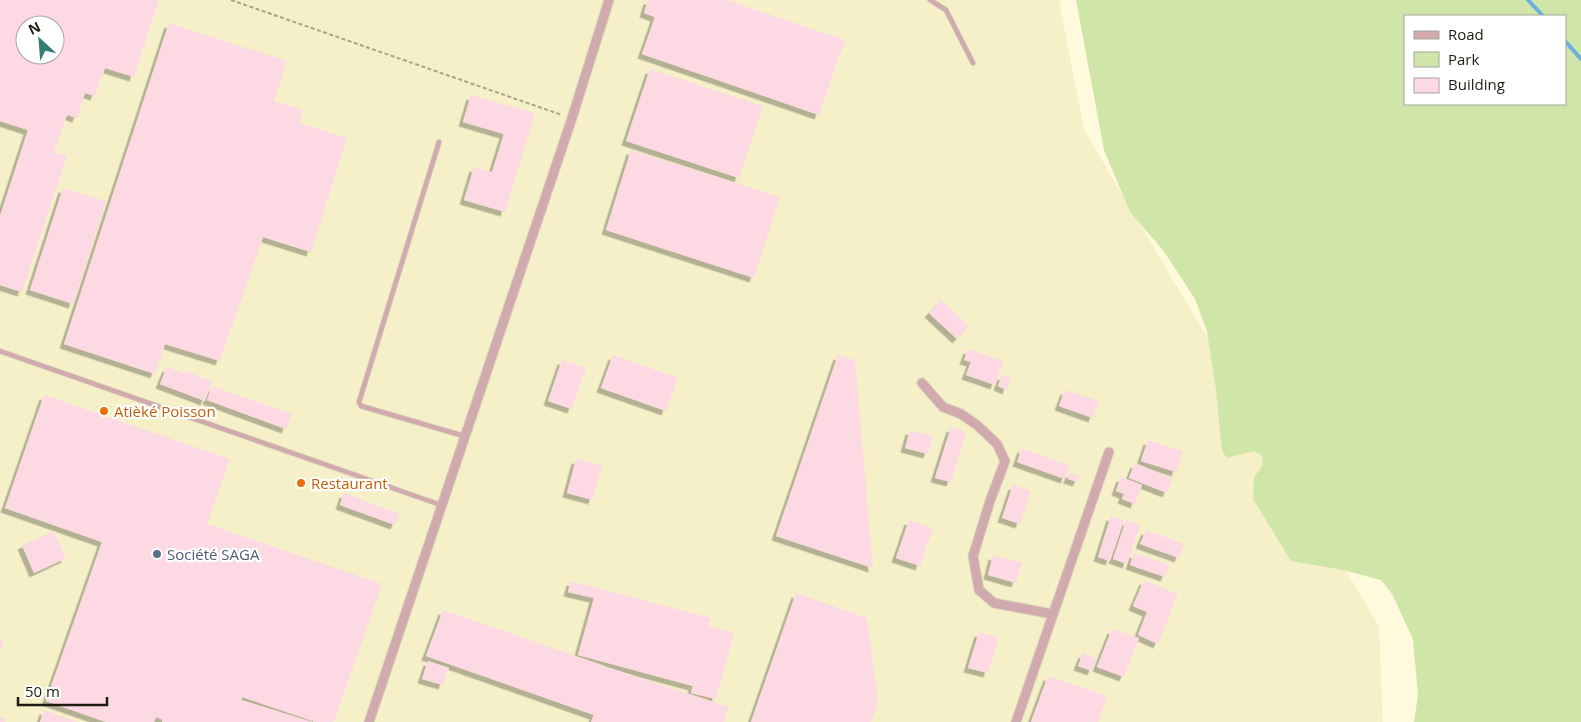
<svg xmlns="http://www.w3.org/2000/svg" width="1581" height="722" font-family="'Open Sans',sans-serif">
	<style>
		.built { fill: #f6f0c9; fill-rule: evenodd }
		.green { fill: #cfe6a8; fill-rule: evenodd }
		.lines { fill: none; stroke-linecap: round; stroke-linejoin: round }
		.stream { stroke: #6ab0e3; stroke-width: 4 }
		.building { fill: #fddae3; fill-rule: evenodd; filter: url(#shadow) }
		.lane-casing { stroke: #dbd6bb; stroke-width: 6 }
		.street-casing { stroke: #dbd6bb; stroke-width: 11 }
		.path { stroke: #a7a38c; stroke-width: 2; stroke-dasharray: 4 2.5; stroke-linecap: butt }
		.lane { stroke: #d1aaae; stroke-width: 4.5 }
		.street { stroke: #d1aaae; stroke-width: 9 }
		.food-dot { fill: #e8710a; stroke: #fff; stroke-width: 2 }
		.service-dot { fill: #5c6f8a; stroke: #fff; stroke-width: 2 }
		.labels { text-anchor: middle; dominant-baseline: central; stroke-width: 4.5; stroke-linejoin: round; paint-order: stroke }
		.food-label { font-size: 15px; fill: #c56008; stroke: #fff; text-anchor: start }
		.service-label { font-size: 15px; fill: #4e5e75; stroke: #fff; text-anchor: start }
	</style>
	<defs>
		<filter id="shadow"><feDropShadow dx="-4.5" dy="4.5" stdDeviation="0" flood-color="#0004"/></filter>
	</defs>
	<rect width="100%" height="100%" fill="#fffadb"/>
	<path class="built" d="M 0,0 L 1059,0 L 1084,130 L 1379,626 L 1383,722 L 0,722 ZM 25,25 L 55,25 L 55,55 L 25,55 Z"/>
	<path class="green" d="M 1076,0 L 1581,0 L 1581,722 L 1414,722 L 1418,695 L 1413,639 L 1392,594 L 1381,580 L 1343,570 L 1291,561 L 1253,499 L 1254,477 L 1263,465 L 1262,456 L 1254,451 L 1227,458 L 1222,451 L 1216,390 L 1207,331 L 1195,299 L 1163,250 L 1130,212 L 1104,150 ZM 1405,16 L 1565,16 L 1565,104 L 1405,104 Z"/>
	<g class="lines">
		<path class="stream" d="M 1528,0 L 1543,16
			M 1565,41 L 1581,59"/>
	</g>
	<path class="building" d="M 0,0 L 159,0 L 134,77 L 105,68 L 95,96 L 85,93 L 77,118 L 67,115 L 54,152 L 67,156 L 22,292 L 0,285 L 0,216 L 28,130 L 0,121 ZM 25,25 L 55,25 L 55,55 L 25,55 Z
		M 648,0 L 727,0 L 845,40 L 819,115 L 642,54 L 655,17 L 644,13 Z
		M 169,23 L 287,61 L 274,101 L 303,110 L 300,123 L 347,138 L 311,252 L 263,237 L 220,361 L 165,344 L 155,374 L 64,344 Z
		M 650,69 L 763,106 L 739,178 L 626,141 Z
		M 471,95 L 535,113 L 505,212 L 464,200 L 474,167 L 492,172 L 504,134 L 463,122 Z
		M 631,150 L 780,197 L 754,278 L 606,230 Z
		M 63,188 L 106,201 L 73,304 L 30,290 Z
		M 941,300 L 969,326 L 957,339 L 929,313 Z
		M 968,349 L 1003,361 L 995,385 L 966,375 L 971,362 L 964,360 Z
		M 613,355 L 678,378 L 666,411 L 601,388 Z
		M 838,355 L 855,360 L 873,568 L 776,536 Z
		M 562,360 L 586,368 L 572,409 L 548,401 Z
		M 167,367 L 185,374 L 186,371 L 212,381 L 205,401 L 160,384 Z
		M 1002,375 L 1011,378 L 1007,390 L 998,386 Z
		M 212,386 L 292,414 L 286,429 L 207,400 Z
		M 1065,390 L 1099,401 L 1093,418 L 1059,406 Z
		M 44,395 L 230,459 L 207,524 L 382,584 L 334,722 L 313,722 L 313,721 L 242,697 L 241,700 L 312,722 L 162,722 L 163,720 L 156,717 L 154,722 L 106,722 L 46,701 L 102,542 L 5,508 Z
		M 951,427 L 966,432 L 951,482 L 935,478 Z
		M 910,430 L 933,436 L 928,454 L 905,448 Z
		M 1148,440 L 1183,451 L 1176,472 L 1141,461 Z
		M 1022,448 L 1070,466 L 1065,479 L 1017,462 Z
		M 576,459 L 602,465 L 593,500 L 567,493 Z
		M 1135,463 L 1173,479 L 1167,493 L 1129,478 Z
		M 1070,473 L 1080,476 L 1077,482 L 1068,479 Z
		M 1121,477 L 1142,485 L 1135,504 L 1122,499 L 1124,494 L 1116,491 Z
		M 1013,485 L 1031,491 L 1020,524 L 1002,518 Z
		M 344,493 L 400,514 L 395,525 L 340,505 Z
		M 1111,516 L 1124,520 L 1110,561 L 1098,557 Z
		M 909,520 L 933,528 L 920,566 L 896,558 Z
		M 1126,520 L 1140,525 L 1127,564 L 1113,559 Z
		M 1146,530 L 1184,544 L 1179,558 L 1140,544 Z
		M 54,531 L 66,558 L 34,573 L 22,545 Z
		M 1134,553 L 1170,565 L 1165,577 L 1130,565 Z
		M 993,555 L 1022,563 L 1016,583 L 988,575 Z
		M 1144,580 L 1178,594 L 1158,644 L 1138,635 L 1147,612 L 1133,606 Z
		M 571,581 L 711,618 L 709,626 L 734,633 L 716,699 L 691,693 L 693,686 L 578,655 L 594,598 L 568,592 Z
		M 796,593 L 867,618 L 878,702 L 871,722 L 751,722 Z
		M 443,610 L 610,668 L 729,707 L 724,722 L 591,722 L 594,715 L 426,656 Z
		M 1112,629 L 1139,638 L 1124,677 L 1097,667 Z
		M 979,632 L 999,638 L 988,673 L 968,668 Z
		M 0,640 L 4,642 L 0,652 Z
		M 1083,653 L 1097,659 L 1092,671 L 1078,666 Z
		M 428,661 L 449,668 L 443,685 L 422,679 Z
		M 1048,676 L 1107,696 L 1098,722 L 1031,722 Z
		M 44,710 L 77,722 L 40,722 Z
		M 0,717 L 6,719 L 5,722 L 0,722 Z"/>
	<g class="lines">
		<g class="lane-casing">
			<path id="lane" d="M 930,0 L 946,10 L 973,63
				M 439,142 L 359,402 L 361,406 L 464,436
				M 0,351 L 441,505"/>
		</g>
		<g class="street-casing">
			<path id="street" d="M 922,383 L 943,407 L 961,414 L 977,425 L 997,444 L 1005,461 L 990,501 L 973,556 L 979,590 L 994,603 L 1052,614
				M 369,722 L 572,118 L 609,0
				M 1016,722 L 1109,452"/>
		</g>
		<path class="path" d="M 231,0 L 562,115"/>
		<use href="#lane" class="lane"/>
		<use href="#street" class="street"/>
	</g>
	<g class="food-dot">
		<circle cx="104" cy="411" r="5"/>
		<circle cx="301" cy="483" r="5"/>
	</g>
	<circle class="service-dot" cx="157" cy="554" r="5"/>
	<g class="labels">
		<g class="food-label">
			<text x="114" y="411">Atièké Poisson</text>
			<text x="311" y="483">Restaurant</text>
		</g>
		<g class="service-label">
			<text x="167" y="554">Société SAGA</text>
		</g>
	</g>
	<rect x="1404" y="15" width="162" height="90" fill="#ffffff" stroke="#a5a4a0"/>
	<rect x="1414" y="31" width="25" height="8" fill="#d1aaae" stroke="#a5a4a0"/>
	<text x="1448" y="40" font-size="15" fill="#1e1c11">Road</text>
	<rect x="1414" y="52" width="25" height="15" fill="#cfe6a8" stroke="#a5a4a0"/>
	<text x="1448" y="65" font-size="15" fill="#1e1c11">Park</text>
	<rect x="1414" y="78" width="25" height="15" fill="#fddae3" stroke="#a5a4a0"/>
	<text x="1448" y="90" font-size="15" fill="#1e1c11">Building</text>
	<g transform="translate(40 40) rotate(334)"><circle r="24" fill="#ffffff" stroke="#a5a4a0"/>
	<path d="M0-4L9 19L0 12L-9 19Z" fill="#367d75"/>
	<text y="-8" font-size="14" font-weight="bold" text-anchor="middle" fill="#1e1c11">N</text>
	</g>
	<path d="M18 697v8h89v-8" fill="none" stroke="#1e1c11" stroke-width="2.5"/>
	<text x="25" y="697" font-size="15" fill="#1e1c11" stroke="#ffffff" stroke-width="4" paint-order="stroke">50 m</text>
</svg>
